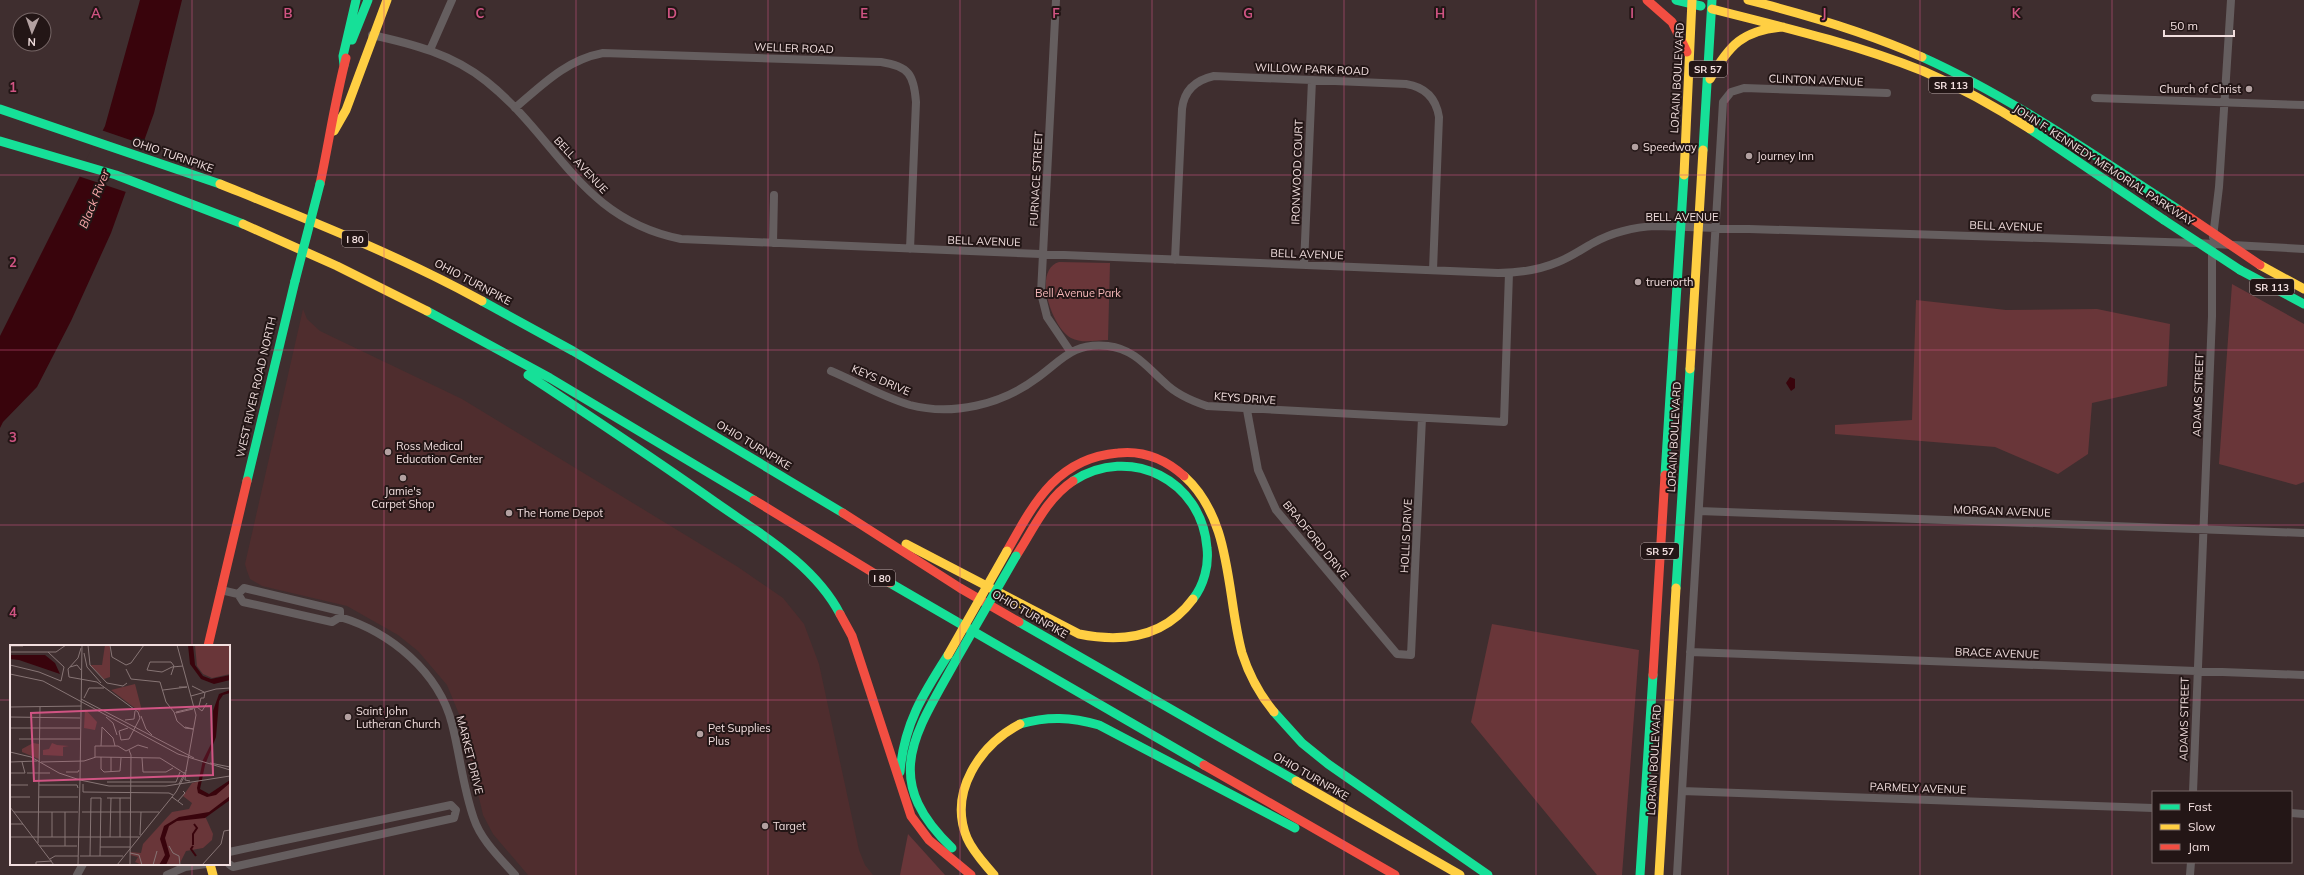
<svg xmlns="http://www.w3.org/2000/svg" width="2304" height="875" font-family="Mulish,sans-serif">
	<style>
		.built { fill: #4f2d2e }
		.green { fill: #693639 }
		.water { fill: #39040c }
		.pier { fill: #3f2e2f }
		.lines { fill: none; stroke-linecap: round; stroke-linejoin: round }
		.street { stroke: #655e5f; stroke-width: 8 }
		.fast { stroke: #16e098; stroke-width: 9 }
		.slow { stroke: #ffcf43; stroke-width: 9 }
		.jam { stroke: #f24e42; stroke-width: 9 }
		.fast-bridge { stroke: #16e098; stroke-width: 9 }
		.slow-bridge { stroke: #ffcf43; stroke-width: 9 }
		.jam-bridge { stroke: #f24e42; stroke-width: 9 }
		.grid { fill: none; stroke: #d05483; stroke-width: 1; stroke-opacity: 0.55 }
		.poi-dot { fill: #b3a1a1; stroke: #231616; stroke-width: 1.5 }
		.labels { text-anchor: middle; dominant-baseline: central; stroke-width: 4; stroke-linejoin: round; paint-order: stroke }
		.shield { fill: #231616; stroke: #b4a3a3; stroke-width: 1 }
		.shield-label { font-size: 10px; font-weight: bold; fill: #f2dfdf }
		.street-label { font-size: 11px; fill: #f2dfdf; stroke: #231616 }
		.poi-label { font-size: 11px; fill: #f2dfdf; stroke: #231616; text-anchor: start }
		.park-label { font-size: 11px; fill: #f8b9ba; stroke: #231616 }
		.water-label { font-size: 12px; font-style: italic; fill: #fdabad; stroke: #231616 }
		.inset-river { fill: none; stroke: #39040c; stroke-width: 2 }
		.inset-road { fill: none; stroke: #877575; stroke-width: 1 }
		.view { fill: #d05483; fill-opacity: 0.15; stroke: #d05483; stroke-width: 2 }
		.inset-edge { fill: none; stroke: #f2dfdf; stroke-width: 2 }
		.grid-label { font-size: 13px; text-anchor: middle; font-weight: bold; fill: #d05483; stroke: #231616; stroke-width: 4; stroke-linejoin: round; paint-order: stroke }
	</style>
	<rect width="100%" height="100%" fill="#3f2e2f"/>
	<path class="built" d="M 303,309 L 307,319 L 320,331 L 462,399 L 738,567 L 783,598 L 804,624 L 819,664 L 859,850 L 865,865 L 873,875 L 528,875 L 493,834 L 483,815 L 461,719 L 447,685 L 418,651 L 398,635 L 347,606 L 262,586 L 250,579 L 247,571 L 245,564 Z"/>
	<path class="green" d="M 1059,262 L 1110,263 L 1108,340 C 1096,340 1082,344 1071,338 C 1052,328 1032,270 1059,262 Z
		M 2232,284 L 2304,324 L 2304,482 L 2296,485 L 2219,464 Z
		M 1916,300 L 2006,310 L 2097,309 L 2170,324 L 2167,386 L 2092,403 L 2088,454 L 2058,474 L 1995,447 L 1835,434 L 1835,425 L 1912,420 Z
		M 1492,624 L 1639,650 L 1622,875 L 1597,875 L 1471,722 Z
		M 908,834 L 945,875 L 900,875 Z"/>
	<path class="water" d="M 140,0 L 182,0 L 154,113 L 111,233 L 71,321 L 37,387 L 3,422 L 0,428 L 0,336 L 105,126 Z
		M 1790,377 L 1795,379 L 1795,388 L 1791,391 L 1786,383 Z"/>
	<path class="pier" d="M 101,130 L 145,145 L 129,193 L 78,176 Z"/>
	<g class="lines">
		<path class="street" d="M 1056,0 L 1041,293 L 1047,317 L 1070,351
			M 372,35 C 413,44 452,54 486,81 C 558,138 580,219 681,239 L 1498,273 C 1518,273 1539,270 1558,262 C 1571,257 1582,249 1593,243 C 1613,232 1634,227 1656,226 L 2196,243 L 2304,249
			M 430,50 L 452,0
			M 2095,98 L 2304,105
			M 515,108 C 542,85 566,60 603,53 L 881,62 C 909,66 914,75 916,102 L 910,249
			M 2213,237 L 2219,187 L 2231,0
			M 773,243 L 774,195
			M 1175,260 L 1182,109 C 1184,90 1196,80 1214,76 L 1406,84 C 1425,87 1436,98 1439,117 L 1433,270
			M 1304,265 L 1312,80
			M 831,371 C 857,382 883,397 910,405 C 952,416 1001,405 1037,378 C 1062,360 1073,342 1108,346 C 1134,349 1147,367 1165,383 C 1177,395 1192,401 1207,406 L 1504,422 L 1509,273
			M 1247,410 L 1258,470 L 1276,510 L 1397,654 L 1411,655 L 1422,418
			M 1699,511 L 2304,533
			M 221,590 L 238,594
			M 340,617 L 340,611 L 244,588 L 238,594 L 243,602 L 332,622 L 340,617 C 390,632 439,672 452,724 C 460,755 463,788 474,819 C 481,840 500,858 515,875
			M 1690,652 L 2304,675
			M 1682,791 L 2153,808
			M 2193,792 L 2212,316 L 2212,248
			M 2291,813 L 2304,814
			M 229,852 L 451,805 L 456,810 L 454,818 L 233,867 L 229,864
			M 77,875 L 83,864
			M 167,875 L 185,867 L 206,864
			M 1677,875 L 1723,102 L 1731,92 L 1744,88 L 1887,93
			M 2190,875 L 2191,862"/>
		<path class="fast" d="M 1676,0 L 1701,6
			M 352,40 L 368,0
			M 1922,57 C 2013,98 2096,157 2179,210
			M 344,65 L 343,56 L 356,0
			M 0,109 L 220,184
			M 2030,129 L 2164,220
			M 0,141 L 116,175 L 243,224
			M 1703,150 L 1712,0
			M 2240,270 L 2304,304
			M 482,301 L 573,351 L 843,513
			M 427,311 L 550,378 L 754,500
			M 528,375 C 591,417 653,458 715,502 C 759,533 814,564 840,614
			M 1665,475 L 1684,175
			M 247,481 L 295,281
			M 1073,481 C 1130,444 1202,480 1207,548 C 1209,565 1204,585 1193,599
			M 890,583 L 1204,765
			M 1676,588 L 1690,369
			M 1019,622 L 1296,781
			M 1274,712 L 1302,743 L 1328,764 L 1488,875
			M 1020,724 C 1048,716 1071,717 1099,725 L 1295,828
			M 900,772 C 904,724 923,694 948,655
			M 952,848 C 879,778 916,733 956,660
			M 1640,875 L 1653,675"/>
		<path class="slow" d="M 1748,0 C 1808,15 1866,32 1922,57
			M 1712,9 C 1783,27 1855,44 1923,71 C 1960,87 1996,107 2030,129
			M 1710,79 C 1729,45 1743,30 1783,27
			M 334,131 L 346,110 L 387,0
			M 1684,175 L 1692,0
			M 220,184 C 309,220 398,255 482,301
			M 243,224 L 337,266 L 427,311
			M 2260,265 L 2304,289
			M 1690,369 L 1703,150
			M 1184,476 C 1233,520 1226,595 1242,653 C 1249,675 1260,695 1274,712
			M 906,544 L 1079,634 C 1123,643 1165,637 1193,599
			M 1296,781 L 1460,875
			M 210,864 L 213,875
			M 994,875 C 984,863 973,852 967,838 C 948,792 980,745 1020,724
			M 1659,875 L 1676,588"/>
		<path class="jam" d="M 1647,0 L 1672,22 L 1687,52
			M 320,184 C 329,142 335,100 346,58
			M 754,500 L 890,583
			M 843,513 L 960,588 L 1019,622
			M 1007,551 C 1034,503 1057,458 1118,453 C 1144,450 1165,459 1184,476
			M 1016,556 C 1033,530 1046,499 1073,481
			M 840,614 L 852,636 L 911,816 L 929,840 L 971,875
			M 208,646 L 247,481
			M 1653,675 L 1665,475
			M 1204,765 L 1395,875"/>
		<path class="fast-bridge" d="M 2164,220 L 2240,270
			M 295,281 L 320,184
			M 956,660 L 1016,556"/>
		<path class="slow-bridge" d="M 948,655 L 1007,551"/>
		<path class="jam-bridge" d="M 2179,210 L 2260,265"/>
	</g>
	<path class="grid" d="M 192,0 L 192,646M 384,0 L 384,875M 576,0 L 576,875M 768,0 L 768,875M 960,0 L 960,875M 1152,0 L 1152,875M 1344,0 L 1344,875M 1536,0 L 1536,875M 1728,0 L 1728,875M 1920,0 L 1920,875M 2112,0 L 2112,875M 0,175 L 2304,175M 0,350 L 2304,350M 0,525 L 2304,525M 0,700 L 11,700M 229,700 L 2304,700M 192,864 L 192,875"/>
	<g class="poi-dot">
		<circle cx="2249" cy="89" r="4"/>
		<circle cx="1635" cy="147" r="4"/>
		<circle cx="1749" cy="156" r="4"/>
		<circle cx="1638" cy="282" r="4"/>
		<circle cx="388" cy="452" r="4"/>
		<circle cx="403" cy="478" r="4"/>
		<circle cx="509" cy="513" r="4"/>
		<circle cx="348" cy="717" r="4"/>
		<circle cx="700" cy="734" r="4"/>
		<circle cx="765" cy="826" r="4"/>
	</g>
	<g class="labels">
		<g class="shield">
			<rect x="1689" y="61" width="38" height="16" rx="3"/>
			<rect x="1929" y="77" width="44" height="16" rx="3"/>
			<rect x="342" y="231" width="26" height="16" rx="3"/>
			<rect x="2250" y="279" width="44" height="16" rx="3"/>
			<rect x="1641" y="543" width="38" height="16" rx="3"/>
			<rect x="869" y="570" width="26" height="16" rx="3"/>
		</g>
		<g class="shield-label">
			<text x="1708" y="69">SR 57</text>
			<text x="1951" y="85">SR 113</text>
			<text x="355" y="239">I 80</text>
			<text x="2272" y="287">SR 113</text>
			<text x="1660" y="551">SR 57</text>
			<text x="882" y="578">I 80</text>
		</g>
		<g class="street-label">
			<text transform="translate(794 48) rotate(2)">WELLER ROAD</text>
			<text transform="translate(1312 69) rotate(2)">WILLOW PARK ROAD</text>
			<text transform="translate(1677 78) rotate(-87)">LORAIN BOULEVARD</text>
			<text transform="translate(1816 80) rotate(2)">CLINTON AVENUE</text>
			<text transform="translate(173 155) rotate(19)">OHIO TURNPIKE</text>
			<text transform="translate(581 165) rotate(47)">BELL AVENUE</text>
			<text transform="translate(2104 165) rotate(33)">JOHN F. KENNEDY MEMORIAL PARKWAY</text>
			<text transform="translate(1297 172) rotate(-88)">IRONWOOD COURT</text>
			<text transform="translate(1036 179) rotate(-87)">FURNACE STREET</text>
			<text x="1682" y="217">BELL AVENUE</text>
			<text transform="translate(2006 226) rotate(2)">BELL AVENUE</text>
			<text transform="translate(984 241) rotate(2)">BELL AVENUE</text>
			<text transform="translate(1307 254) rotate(2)">BELL AVENUE</text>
			<text transform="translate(473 282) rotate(28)">OHIO TURNPIKE</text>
			<text transform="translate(881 380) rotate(23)">KEYS DRIVE</text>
			<text transform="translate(256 387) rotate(-77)">WEST RIVER ROAD NORTH</text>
			<text transform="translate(2198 395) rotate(-88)">ADAMS STREET</text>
			<text transform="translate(1245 398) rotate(4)">KEYS DRIVE</text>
			<text transform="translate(1674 437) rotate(-87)">LORAIN BOULEVARD</text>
			<text transform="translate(754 445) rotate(31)">OHIO TURNPIKE</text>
			<text transform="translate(2002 511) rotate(2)">MORGAN AVENUE</text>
			<text transform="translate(1406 536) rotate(-87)">HOLLIS DRIVE</text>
			<text transform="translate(1316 540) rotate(51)">BRADFORD DRIVE</text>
			<text transform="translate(1030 614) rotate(30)">OHIO TURNPIKE</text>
			<text transform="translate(1997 653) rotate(2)">BRACE AVENUE</text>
			<text transform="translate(2184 719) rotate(-89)">ADAMS STREET</text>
			<text transform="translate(470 755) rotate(76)">MARKET DRIVE</text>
			<text transform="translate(1654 760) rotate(-87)">LORAIN BOULEVARD</text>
			<text transform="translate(1311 776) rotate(30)">OHIO TURNPIKE</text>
			<text transform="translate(1918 788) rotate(2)">PARMELY AVENUE</text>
		</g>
		<g class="poi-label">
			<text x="2241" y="89" text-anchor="end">Church of Christ</text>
			<text x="1643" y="147">Speedway</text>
			<text x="1757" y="156">Journey Inn</text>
			<text x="1646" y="282">truenorth</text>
			<text x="396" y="446">Ross Medical<tspan x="396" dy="13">Education Center</tspan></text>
			<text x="403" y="491" text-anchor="middle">Jamie's<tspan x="403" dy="13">Carpet Shop</tspan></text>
			<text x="517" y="513">The Home Depot</text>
			<text x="356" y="711">Saint John<tspan x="356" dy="13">Lutheran Church</tspan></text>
			<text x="708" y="728">Pet Supplies<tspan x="708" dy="13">Plus</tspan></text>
			<text x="773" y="826">Target</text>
		</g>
		<g class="park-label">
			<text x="1078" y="293">Bell Avenue Park</text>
		</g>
		<g class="water-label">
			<text transform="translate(94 199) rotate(-68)">Black River</text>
		</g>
	</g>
	<g transform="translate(10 645)">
		<rect width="220" height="220" fill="#3f2e2f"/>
		<path d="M 95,0 L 100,0 L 100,32 L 94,34 L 80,20 L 92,20 ZM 185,0 L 220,0 L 220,29 L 202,33 L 193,29 L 187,21 ZM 125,39 L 131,62 L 130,67 L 101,45 ZM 75,64 L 87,77 L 85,85 L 74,83 ZM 23,98 L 29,99 L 29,114 L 12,107 L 12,104 ZM 42,98 L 47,100 L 59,101 L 53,102 L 53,111 L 33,110 L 33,105 L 39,104 ZM 190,136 L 188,144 L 192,150 L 202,149 L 220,137 L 220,153 L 195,171 L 203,189 L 202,195 L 193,203 L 176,206 L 169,220 L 132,220 L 125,217 L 128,212 L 120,210 L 120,207 L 131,208 L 133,199 L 162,167 L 179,164 L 182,158 L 173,151 L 182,138 Z" fill="#693639"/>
		<path d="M 178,0 L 183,0 L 185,20 L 193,31 L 201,34 L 220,30 L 220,35 L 204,39 L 191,34 L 180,19 ZM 35,10 L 45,18 L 50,29 L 9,15 L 0,14 L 0,10 ZM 220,45 L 220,48 L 213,50 L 209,56 L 206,92 L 195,120 L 190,144 L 199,149 L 220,135 L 220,138 L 206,150 L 197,152 L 188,148 L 187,143 L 193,115 L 203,95 L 203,66 L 209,49 ZM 220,151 L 220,155 L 195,173 L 167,176 L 159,181 L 155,193 L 160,211 L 156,220 L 149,220 L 155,210 L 150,194 L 154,181 L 169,172 L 199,167 Z" fill="#39040c"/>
		<path class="inset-river" d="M 183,200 L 183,189 L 187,183 L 184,179M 183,201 L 181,204 L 186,211"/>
		<path class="inset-road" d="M 72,0 L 70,135 L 99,141 L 156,141 L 220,131M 78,0 L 80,20 L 97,38 L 113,41 L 117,38M 100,0 L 102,12 L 116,20 L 121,18 L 134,0M 167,0 L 186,70 L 176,126M 0,1 L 13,1M 71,3 L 68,13 L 58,24 L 59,32 L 87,37 L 113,56M 0,7 L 46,7 L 56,0M 74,8 L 77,22 L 91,38M 0,20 L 29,27 L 51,36 L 54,22 L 38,7M 60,22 L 67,20 L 71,25M 116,24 L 121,34 L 150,37 L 156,57 L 164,67 L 167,76 L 175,83 L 183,84 L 175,82M 137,25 L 140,17 L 161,17 L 164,21 L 161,30M 137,25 L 152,27 L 162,22 L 173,21M 0,29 L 33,36 L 168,109 L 220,125M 182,41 L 194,47M 153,45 L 177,42 L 169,42M 181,51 L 206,44 L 220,43M 74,53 L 79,43 L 94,43M 71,54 L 184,113M 113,56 L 128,67 L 130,73 L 119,94 L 111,95 L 109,86 L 118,83M 0,62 L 71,61M 187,62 L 192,66 L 197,58M 183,63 L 183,64 L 166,68 L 166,67 ZM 185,63 L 189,61 L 191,53 L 194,53 L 195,47M 131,71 L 136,84 L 142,90M 0,72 L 70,73M 96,72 L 103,78 L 107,90M 115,75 L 124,74 L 125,66M 92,82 L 103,93 L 105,101M 0,83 L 70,83M 9,94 L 70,94M 91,101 L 92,82M 119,105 L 121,110 L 120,220M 0,107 L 21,112 L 49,128 L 70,135 L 68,220M 85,112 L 85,101 L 108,101 L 116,106 L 128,100 L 138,103M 91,112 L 91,124 L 94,127 L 110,126 L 111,113M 132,113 L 133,127 L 156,127 L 163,123M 0,117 L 27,116M 31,117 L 74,116 L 86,112 L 150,113 L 174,128M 200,118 L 220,122M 176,125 L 175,135 L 180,136M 56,127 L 68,127 L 69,125M 101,127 L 101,112M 0,128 L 15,128 L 12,117M 17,128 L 40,128M 97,137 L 166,137 L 170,127M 73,139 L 73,147 L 159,148 L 163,150M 169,139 L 175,127M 0,140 L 18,140M 29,140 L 67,140 L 68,143M 0,152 L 20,152M 29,152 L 68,152M 162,152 L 173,160M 97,153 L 121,153M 168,156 L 175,148 L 173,146M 0,162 L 44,220M 4,167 L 68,167M 72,167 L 149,167M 0,179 L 13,179M 130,190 L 131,167M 0,192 L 129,192M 42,192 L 42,167M 100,192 L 101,153M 110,192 L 110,153M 28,198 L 30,62M 30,201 L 67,201M 55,201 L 55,167M 159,201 L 163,208 L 169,211 L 170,220M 90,202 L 120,202M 120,208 L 129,210 L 132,220M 70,211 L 113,211M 80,211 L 81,153 L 91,153 L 90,211M 40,214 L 45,211 L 68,211M 26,220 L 26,217 L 42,216M 107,220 L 166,147 L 174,132M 143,220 L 147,206M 192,220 L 211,199 L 214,186 L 220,185"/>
		<path class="view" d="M 201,61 L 203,130 L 24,136 L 21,68 Z"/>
		<rect width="220" height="220" class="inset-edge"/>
	</g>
	<g class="grid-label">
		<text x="96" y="18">A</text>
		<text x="288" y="18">B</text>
		<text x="480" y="18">C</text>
		<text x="672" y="18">D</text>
		<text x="864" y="18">E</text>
		<text x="1056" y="18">F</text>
		<text x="1248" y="18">G</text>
		<text x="1440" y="18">H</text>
		<text x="1632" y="18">I</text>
		<text x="1824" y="18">J</text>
		<text x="2016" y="18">K</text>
		<text x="13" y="92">1</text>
		<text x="13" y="267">2</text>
		<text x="13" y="442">3</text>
		<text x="13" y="617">4</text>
	</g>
	<rect x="2152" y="791" width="140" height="72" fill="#231616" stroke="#766666"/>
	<rect x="2160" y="804" width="20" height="6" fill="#16e098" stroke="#766666"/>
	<text x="2188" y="811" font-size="12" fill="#f2dfdf">Fast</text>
	<rect x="2160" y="824" width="20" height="6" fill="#ffcf43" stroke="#766666"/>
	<text x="2188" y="831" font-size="12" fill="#f2dfdf">Slow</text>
	<rect x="2160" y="844" width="20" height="6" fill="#f24e42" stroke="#766666"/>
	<text x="2188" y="851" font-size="12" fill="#f2dfdf">Jam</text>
	<g transform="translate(32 32) rotate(182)"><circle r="19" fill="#231616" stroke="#766666"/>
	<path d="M0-3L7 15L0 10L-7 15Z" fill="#b3a1a1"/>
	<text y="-6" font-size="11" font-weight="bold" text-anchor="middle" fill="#f2dfdf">N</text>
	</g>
	<path d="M2164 30v6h70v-6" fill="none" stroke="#f2dfdf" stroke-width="2"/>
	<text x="2170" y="30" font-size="12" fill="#f2dfdf" stroke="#231616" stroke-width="3" paint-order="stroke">50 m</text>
</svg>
